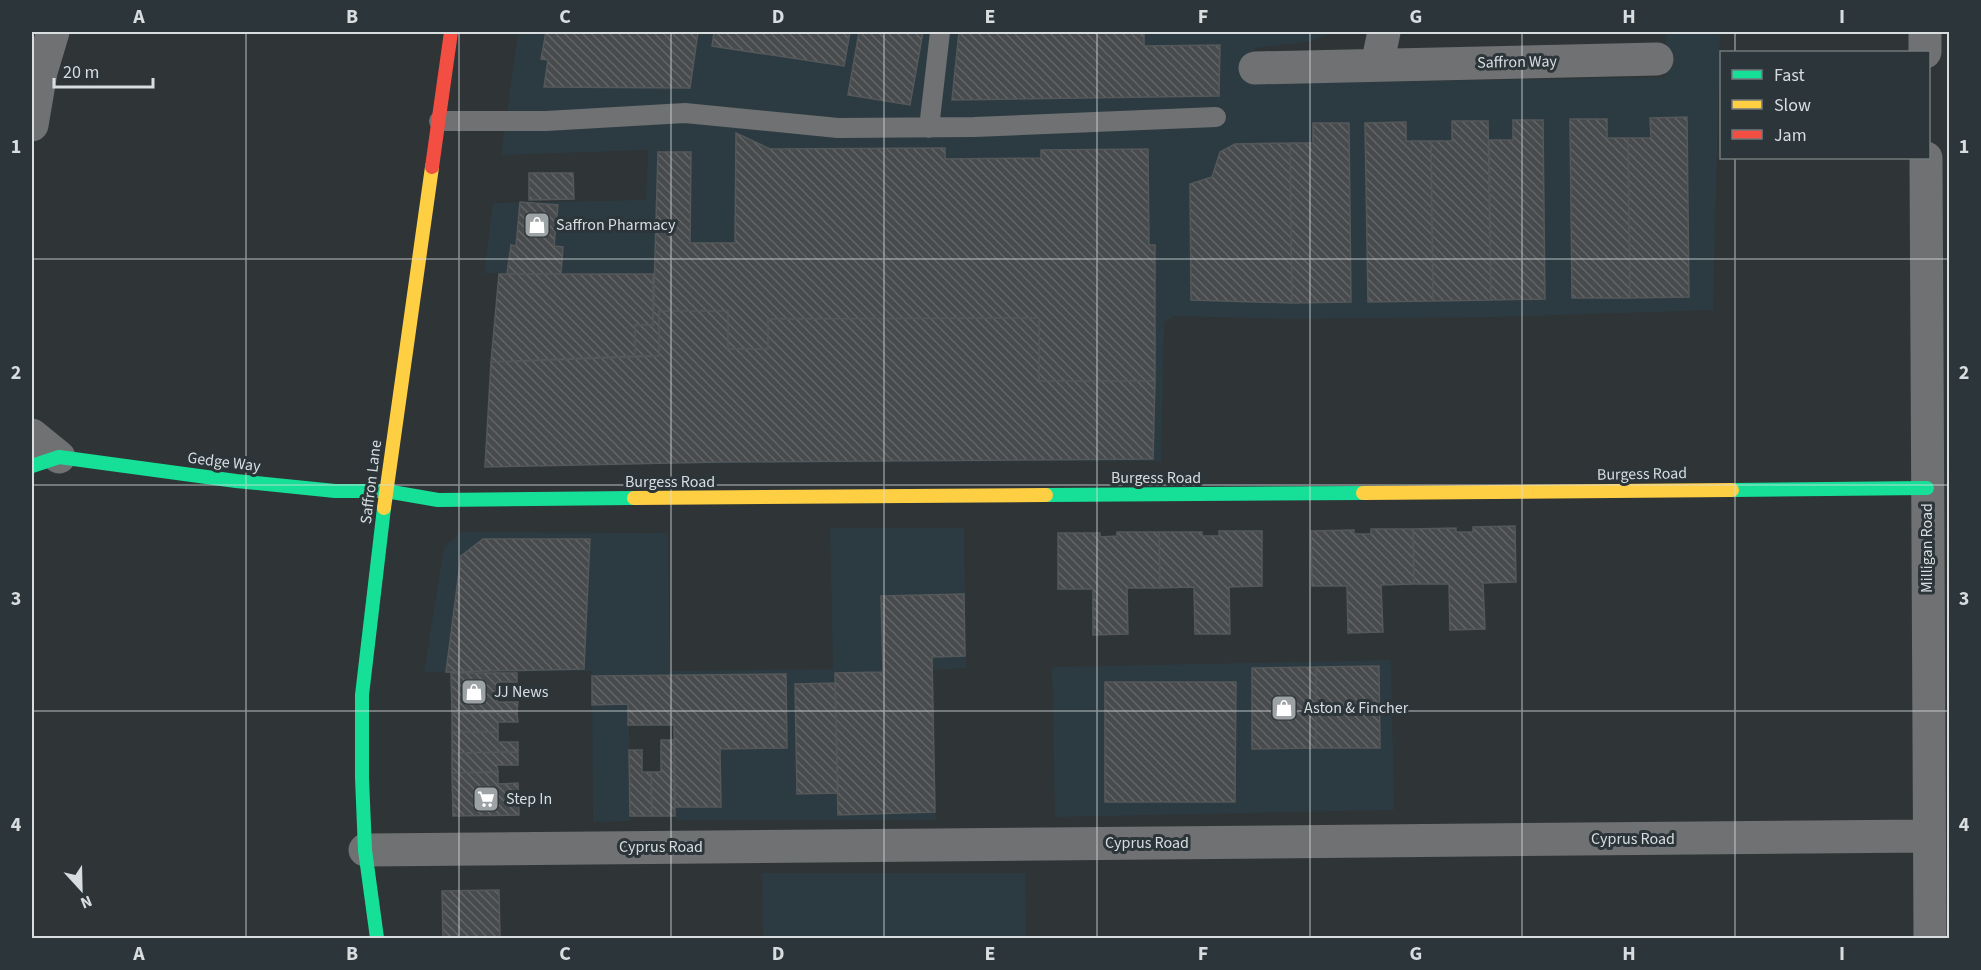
<svg xmlns="http://www.w3.org/2000/svg" width="1981" height="970" font-family="'Source Sans 3',sans-serif">
	<style>
		.built { fill: #2c3b41 }
		.building { fill: url(#building-back-hatch); stroke: #54585a; stroke-width: 1.5 }
		.lines { fill: none; stroke-linecap: round; stroke-linejoin: round }
		.lane { stroke: #6f7172; stroke-width: 20 }
		.street { stroke: #6f7172; stroke-width: 33 }
		.fast { stroke: #16e098; stroke-width: 14 }
		.slow { stroke: #ffcf43; stroke-width: 14 }
		.jam { stroke: #f24e42; stroke-width: 14 }
		.grid { fill: none; stroke: #d8dee0; stroke-width: 1.5; stroke-opacity: 0.55 }
		.labels { text-anchor: middle; dominant-baseline: central; stroke-width: 6; stroke-linejoin: round; paint-order: stroke }
		.street-label { font-size: 16px; fill: #d8dee0; stroke: #2c3539 }
		.poi-label { font-size: 16px; fill: #d8dee0; stroke: #2c3539; text-anchor: start }
		.neatline { fill: none; stroke: #d8dee0; stroke-width: 2 }
		.grid-label { font-size: 20px; text-anchor: middle; font-weight: bold; fill: #d8dee0 }
	</style>
	<defs>
		<pattern id="building-back-hatch" width="6" height="6" patternUnits="userSpaceOnUse" patternTransform="scale(1.5)"><rect width="6" height="6" fill="#484b4d"/><path d="M-1 5l2 2M0 0l6 6M5-1l2 2" fill="none" stroke="#626466"/></pattern>
	</defs>
	<rect width="100%" height="100%" fill="#2f3436"/>
	<path class="built" d="M 518,32 L 1336,32 L 1307,42 L 1254,48 L 1254,84 L 1665,77 L 1666,32 L 1720,32 L 1713,310 L 1497,317 L 1287,319 L 1173,316 L 1164,323 L 1161,461 L 654,464 L 657,274 L 484,273 L 493,203 L 646,200 L 648,150 L 501,155 Z
		M 830,528 L 964,528 L 966,668 L 933,670 L 936,820 L 675,820 L 674,725 L 629,726 L 630,821 L 593,822 L 592,671 L 424,672 L 444,547 L 462,532 L 668,533 L 670,671 L 833,669 Z
		M 1391,660 L 1394,810 L 1055,817 L 1052,667 Z
		M 762,873 L 1025,873 L 1026,938 L 763,938 Z"/>
	<path class="building" d="M 546,32 L 698,32 L 690,88 L 544,87 L 548,60 L 541,59 Z
		M 714,32 L 850,32 L 844,66 L 712,46 Z
		M 859,32 L 923,32 L 910,105 L 848,95 Z
		M 959,32 L 1144,32 L 1144,46 L 1220,45 L 1219,96 L 952,100 Z
		M 1687,117 L 1689,297 L 1630,298 L 1628,138 L 1651,138 L 1650,118 Z
		M 1570,119 L 1607,119 L 1607,138 L 1628,138 L 1630,298 L 1572,298 Z
		M 1513,120 L 1543,120 L 1545,299 L 1491,300 L 1489,140 L 1513,140 Z
		M 1452,121 L 1488,121 L 1491,300 L 1433,301 L 1431,141 L 1452,141 Z
		M 1406,122 L 1406,141 L 1431,141 L 1433,301 L 1368,302 L 1365,123 Z
		M 1313,123 L 1349,123 L 1351,302 L 1292,303 L 1290,143 L 1313,143 Z
		M 736,133 L 770,149 L 945,148 L 945,159 L 1041,158 L 1041,150 L 1148,149 L 1149,245 L 1155,245 L 1155,381 L 1039,381 L 1039,318 L 768,319 L 768,349 L 728,349 L 728,311 L 659,311 L 659,356 L 635,356 L 635,325 L 653,325 L 658,152 L 691,152 L 690,243 L 735,243 Z
		M 1290,143 L 1292,303 L 1191,300 L 1190,184 L 1212,177 L 1220,152 L 1235,144 Z
		M 529,173 L 573,173 L 574,199 L 529,200 Z
		M 520,202 L 558,205 L 554,246 L 563,247 L 561,274 L 507,274 L 511,245 L 516,246 Z
		M 499,274 L 653,274 L 653,325 L 635,325 L 635,356 L 491,362 Z
		M 659,311 L 728,311 L 728,349 L 768,349 L 768,319 L 1039,318 L 1039,381 L 1155,381 L 1153,459 L 720,462 L 485,467 L 491,362 L 659,356 Z
		M 1515,526 L 1516,582 L 1483,583 L 1485,629 L 1450,630 L 1449,584 L 1414,584 L 1413,529 L 1456,528 L 1456,532 L 1473,532 L 1473,527 Z
		M 1371,529 L 1413,529 L 1414,584 L 1381,585 L 1383,632 L 1348,633 L 1347,586 L 1312,586 L 1311,531 L 1354,530 L 1354,534 L 1371,534 Z
		M 1219,531 L 1262,531 L 1262,586 L 1229,587 L 1230,634 L 1195,634 L 1194,587 L 1160,588 L 1159,532 L 1202,532 L 1202,536 L 1219,536 Z
		M 1117,532 L 1159,532 L 1160,588 L 1127,588 L 1128,634 L 1093,635 L 1093,589 L 1058,589 L 1058,533 L 1100,533 L 1100,537 L 1117,536 Z
		M 483,539 L 590,539 L 584,669 L 446,672 L 461,556 Z
		M 964,594 L 965,656 L 932,657 L 935,812 L 838,815 L 835,673 L 883,672 L 881,596 Z
		M 1379,666 L 1380,748 L 1316,748 L 1316,667 Z
		M 1316,667 L 1316,748 L 1252,749 L 1252,668 Z
		M 451,673 L 517,673 L 517,682 L 497,682 L 497,702 L 518,702 L 517,712 L 452,713 Z
		M 786,674 L 787,748 L 720,749 L 721,807 L 675,807 L 674,725 L 628,725 L 628,704 L 592,705 L 592,676 Z
		M 1105,682 L 1236,682 L 1235,802 L 1105,802 Z
		M 835,683 L 838,793 L 797,794 L 795,684 Z
		M 517,712 L 518,722 L 498,722 L 498,732 L 452,732 L 452,713 Z
		M 452,732 L 498,732 L 498,742 L 518,742 L 518,752 L 452,753 Z
		M 661,740 L 674,740 L 675,816 L 652,816 L 651,772 L 661,772 Z
		M 629,750 L 642,750 L 642,772 L 651,772 L 652,816 L 630,816 Z
		M 518,752 L 518,765 L 497,765 L 498,772 L 452,773 L 452,753 Z
		M 498,772 L 498,784 L 518,783 L 519,815 L 453,816 L 452,773 Z
		M 499,890 L 500,938 L 443,938 L 442,891 Z"/>
	<g class="lines">
		<path class="lane" d="M 439,121 L 546,121 L 685,113 L 838,128 L 974,127 L 1216,117
			M 929,128 L 940,32"/>
		<path class="street" d="M 1925,32 L 1925,52
			M 1377,65 L 1384,32
			M 1255,68 L 1657,59
			M 32,125 L 41,72 L 53,32
			M 1926,158 L 1930,938
			M 32,435 L 59,457
			M 365,850 L 1928,836"/>
		<path class="fast" d="M 32,466 L 59,457 L 236,481 L 335,491 L 386,491 L 438,500 L 634,498
			M 1732,490 L 1927,488
			M 1046,495 L 1363,493
			M 377,938 L 365,850 L 362,778 L 362,695 L 384,508"/>
		<path class="slow" d="M 1363,493 L 1732,490
			M 634,498 L 1046,495
			M 384,508 L 432,167"/>
		<path class="jam" d="M 432,167 L 451,32"/>
	</g>
	<path class="grid" d="M 246,32 L 246,938M 459,32 L 459,938M 671,32 L 671,938M 884,32 L 884,938M 1097,32 L 1097,938M 1310,32 L 1310,938M 1522,32 L 1522,938M 1735,32 L 1735,52M 1735,158 L 1735,938M 32,259 L 1950,259M 32,485 L 1950,485M 32,711 L 1950,711"/>
	<defs>
		<g id="shop-square" transform="scale(1.35)"><rect x="-9" y="-9" width="18" height="18" rx="4" fill="#9da2a4" stroke="#2c3539"/><path d="M-5-2.5h2.3a2.7 3.5 0 0 1 5.4 0H5L5.5 6h-11ZM-1.5-2.5h3a1.5 2.3 0 0 0-3 0Z" fill="#fff"/></g>
		<g id="supermarket-square" transform="scale(1.35)"><rect x="-9" y="-9" width="18" height="18" rx="4" fill="#9da2a4" stroke="#2c3539"/><path d="M-6-5.5h2.5l.6 2H6L4.5 2H-2.5L-4.4-4H-6ZM-1.5 3.2a1.3 1.3 0 1 0 .1 0ZM3 3.2a1.3 1.3 0 1 0 .1 0Z" fill="#fff"/></g>
	</defs>
	<g fill-rule="evenodd">
		<use href="#shop-square" x="537" y="225"/>
		<use href="#shop-square" x="474" y="692"/>
		<use href="#shop-square" x="1284" y="708"/>
		<use href="#supermarket-square" x="486" y="799"/>
	</g>
	<g class="labels">
		<g class="street-label">
			<text transform="translate(1517 62) rotate(-1)">Saffron Way</text>
			<text transform="translate(224 462) rotate(7)">Gedge Way</text>
			<text transform="translate(1642 474) rotate(-1)">Burgess Road</text>
			<text x="1156" y="478">Burgess Road</text>
			<text transform="translate(371 482) rotate(-83)">Saffron Lane</text>
			<text x="670" y="482">Burgess Road</text>
			<text transform="translate(1927 548) rotate(-90)">Milligan Road</text>
			<text x="1633" y="839">Cyprus Road</text>
			<text x="1147" y="843">Cyprus Road</text>
			<text x="661" y="847">Cyprus Road</text>
		</g>
		<g class="poi-label">
			<text x="556" y="225">Saffron Pharmacy</text>
			<text x="494" y="692">JJ News</text>
			<text x="1304" y="708">Aston &amp; Fincher</text>
			<text x="506" y="799">Step In</text>
		</g>
	</g>
	<rect width="1981" height="970" fill="none" stroke="#2c3539" stroke-width="66"/>
	<rect x="1720" y="51" width="210" height="108" fill="#2c3539" stroke="#71797c" stroke-width="1.5"/>
	<rect x="1732" y="70" width="30" height="9" fill="#16e098" stroke="#71797c" stroke-width="1.5"/>
	<text x="1774" y="81" font-size="18" fill="#d8dee0">Fast</text>
	<rect x="1732" y="100" width="30" height="9" fill="#ffcf43" stroke="#71797c" stroke-width="1.5"/>
	<text x="1774" y="111" font-size="18" fill="#d8dee0">Slow</text>
	<rect x="1732" y="130" width="30" height="9" fill="#f24e42" stroke="#71797c" stroke-width="1.5"/>
	<text x="1774" y="141" font-size="18" fill="#d8dee0">Jam</text>
	<g transform="translate(81 889) rotate(158)" stroke="#2c3539" stroke-width="4.5" paint-order="stroke">
	<path d="M0-4.5L10 22L0 15L-10 22Z" fill="#d8dee0"/>
	<text y="-9" font-size="16" font-weight="bold" text-anchor="middle" fill="#d8dee0">N</text>
	</g>
	<path d="M54 78v9h99v-9" fill="none" stroke="#d8dee0" stroke-width="3"/>
	<text x="63" y="78" font-size="18" fill="#d8dee0" stroke="#2c3539" stroke-width="4.5" paint-order="stroke">20 m</text>
	<rect x="33" y="33" width="1915" height="904" class="neatline"/>
	<g class="grid-label">
		<text x="139" y="23">A</text>
		<text x="352" y="23">B</text>
		<text x="565" y="23">C</text>
		<text x="778" y="23">D</text>
		<text x="990" y="23">E</text>
		<text x="1203" y="23">F</text>
		<text x="1416" y="23">G</text>
		<text x="1629" y="23">H</text>
		<text x="1842" y="23">I</text>
		<text x="16" y="153">1</text>
		<text x="1964" y="153">1</text>
		<text x="16" y="379">2</text>
		<text x="1964" y="379">2</text>
		<text x="16" y="605">3</text>
		<text x="1964" y="605">3</text>
		<text x="16" y="831">4</text>
		<text x="1964" y="831">4</text>
		<text x="139" y="960">A</text>
		<text x="352" y="960">B</text>
		<text x="565" y="960">C</text>
		<text x="778" y="960">D</text>
		<text x="990" y="960">E</text>
		<text x="1203" y="960">F</text>
		<text x="1416" y="960">G</text>
		<text x="1629" y="960">H</text>
		<text x="1842" y="960">I</text>
	</g>
</svg>
